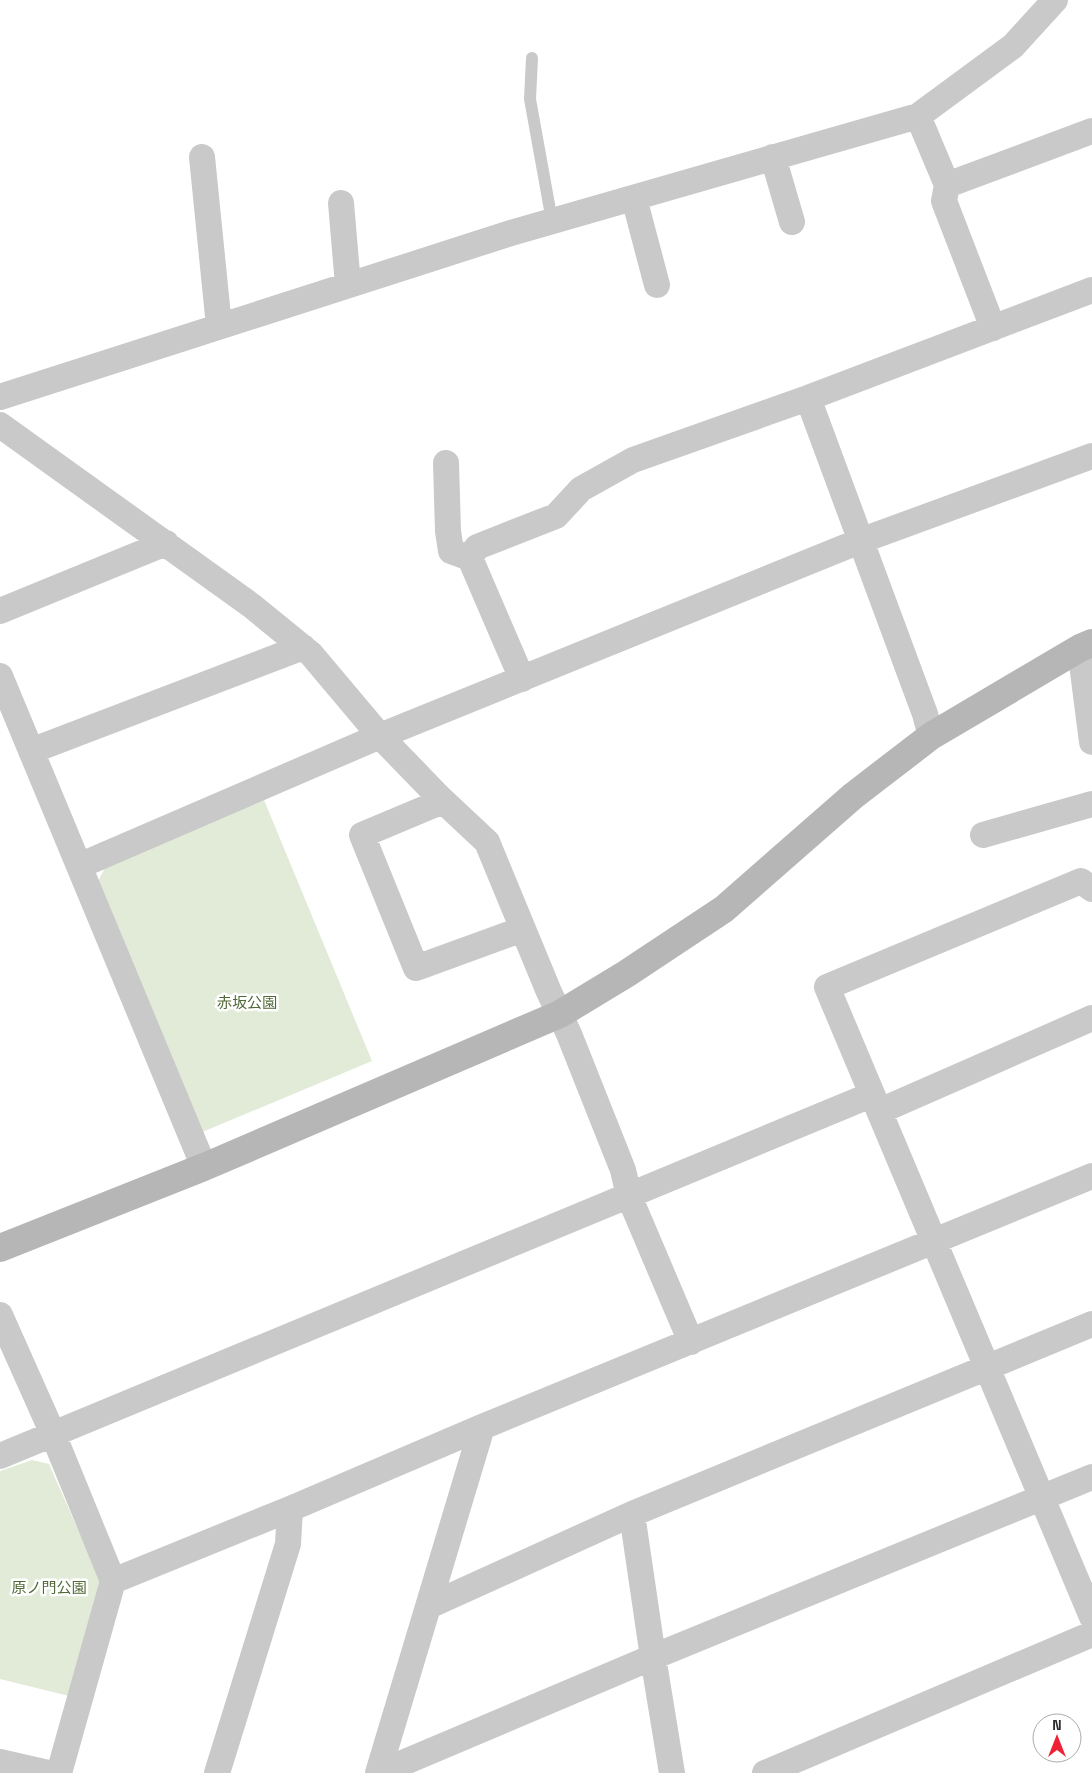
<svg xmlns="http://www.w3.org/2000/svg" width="1092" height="1773" font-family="'Space Grotesk','Noto Sans JP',sans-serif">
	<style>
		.green { fill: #e2ebd8 }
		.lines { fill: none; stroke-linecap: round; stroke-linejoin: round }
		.lane { stroke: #c9c9c9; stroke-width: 12 }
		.street { stroke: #c9c9c9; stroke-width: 26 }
		.secondary { stroke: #b6b6b6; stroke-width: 28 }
		.labels { text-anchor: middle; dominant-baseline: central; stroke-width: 5; stroke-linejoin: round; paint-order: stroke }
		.park-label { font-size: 15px; fill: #506937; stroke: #fff }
	</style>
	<rect width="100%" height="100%" fill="#fff"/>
	<path class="green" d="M 264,800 L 372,1061 L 200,1133 L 98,881 L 106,866 Z
		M 32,1460 L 49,1464 L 101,1582 L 69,1696 L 0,1679 L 0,1471 Z"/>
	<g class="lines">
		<path class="lane" d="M 532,58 L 530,99 L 552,221"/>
		<path class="street" d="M 918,116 L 947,185 L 944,201 L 993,328
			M 202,157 L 219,326
			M 773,157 L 792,222
			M 947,185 L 1092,131
			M 634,198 L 657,285
			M 341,203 L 348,285
			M 0,397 L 511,233 L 918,116 L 1013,46 L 1055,0
			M 808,398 L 925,714 L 931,736
			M 0,425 L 252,606 L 311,654 L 380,736 L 439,797 L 487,842 L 549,992 L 569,1034 L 623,1170 L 629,1196 L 691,1342
			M 446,463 L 448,531 L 451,551 L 470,558
			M 0,611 L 166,543
			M 1080,648 L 1092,742
			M 0,676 L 79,866
			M 522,679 L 470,558 L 477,547 L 556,516 L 581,489 L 633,460 L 808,398 L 1092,290
			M 31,751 L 303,647
			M 443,801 L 362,835 L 416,968 L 523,929
			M 983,835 L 1092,804
			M 1092,889 L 1081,881 L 827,987 L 1092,1617
			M 880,1111 L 1092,1018
			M 204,1167 L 79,866 L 380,736 L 860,541 L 1092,456
			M 0,1315 L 53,1434 L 113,1581 L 59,1773
			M 0,1456 L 871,1095
			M 632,1514 L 653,1657 L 672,1773
			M 113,1581 L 290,1509 L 482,1427 L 1092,1176
			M 429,1606 L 632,1514 L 1092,1324
			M 0,1762 L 48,1773
			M 217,1773 L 288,1544 L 290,1509
			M 378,1773 L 482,1427
			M 379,1773 L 653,1657 L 1092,1477
			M 765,1773 L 1092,1634"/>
		<path class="secondary" d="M 0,1248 L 204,1167 L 560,1014 L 626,974 L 724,909 L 853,796 L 931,736 L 1080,648 L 1092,643"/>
	</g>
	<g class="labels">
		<g class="park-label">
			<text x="247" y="1002">赤坂公園</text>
			<text x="49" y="1587">原ノ門公園</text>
		</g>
	</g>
	<g transform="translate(1057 1738)"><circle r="24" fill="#ffffff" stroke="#ababab"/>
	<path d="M0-4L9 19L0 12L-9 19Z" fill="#ef2235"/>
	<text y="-8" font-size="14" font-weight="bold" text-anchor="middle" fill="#2c2c2c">N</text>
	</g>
</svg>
